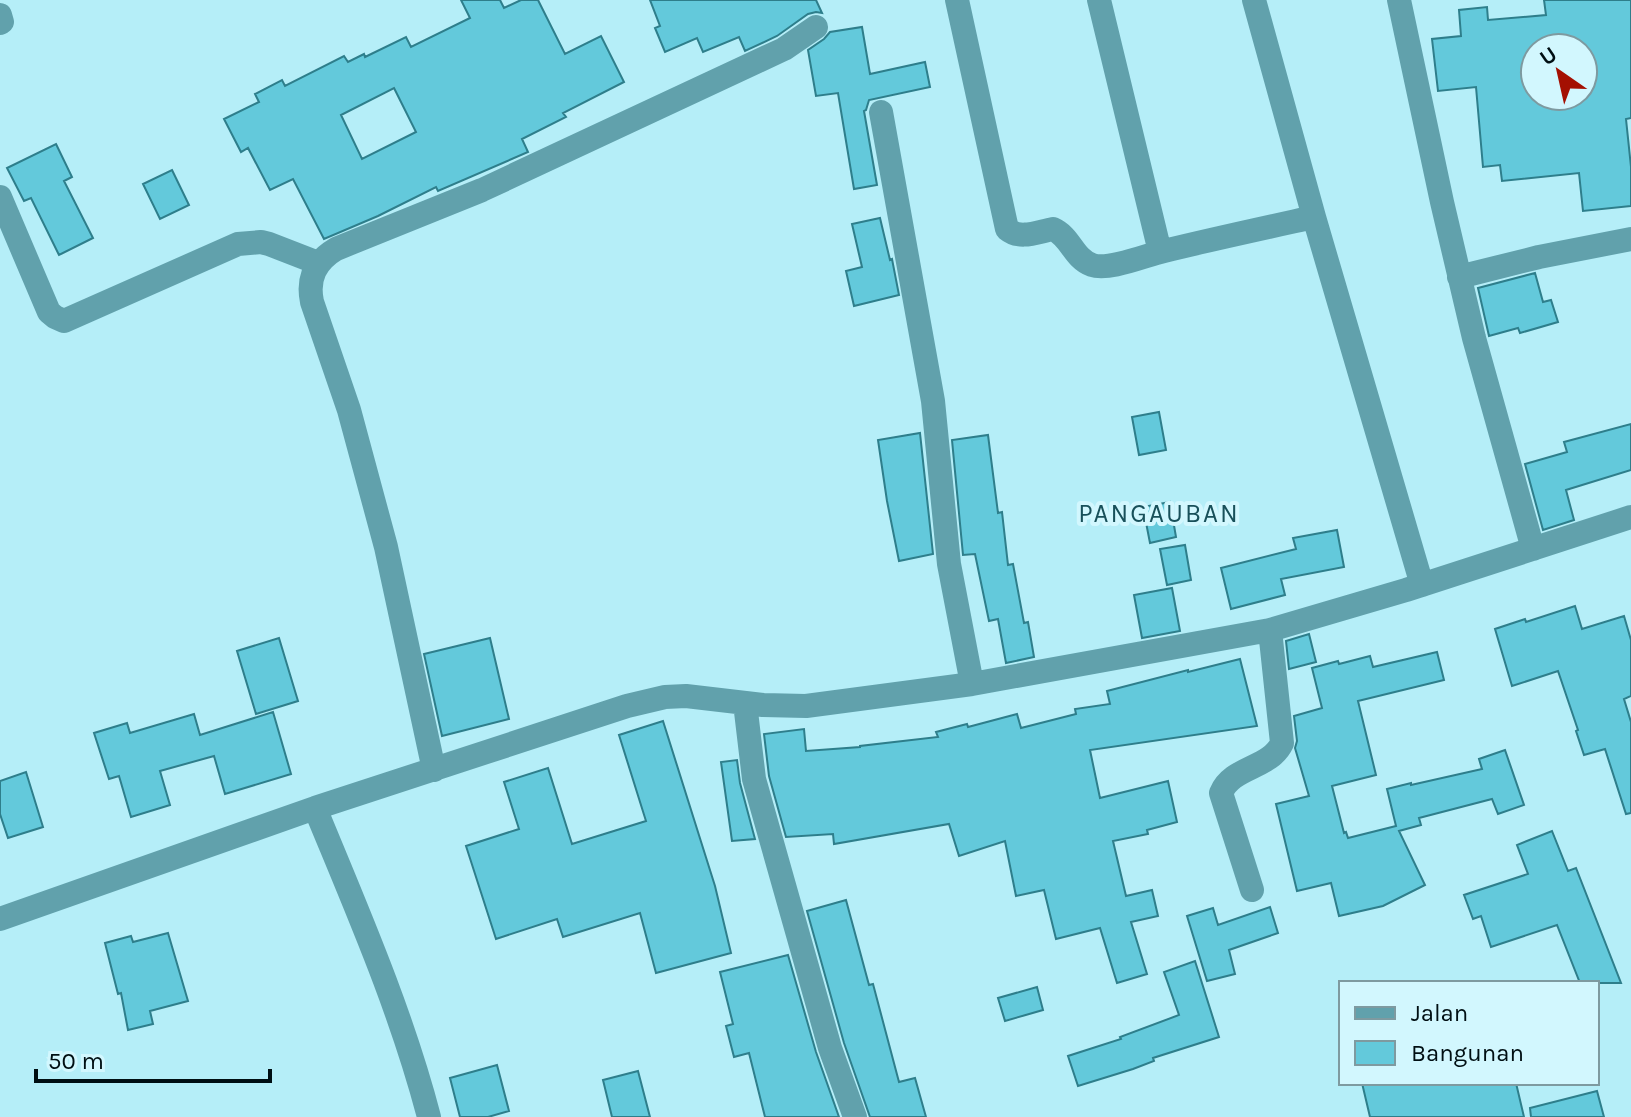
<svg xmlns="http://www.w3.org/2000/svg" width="1631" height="1117" font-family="Karla,sans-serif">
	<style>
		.building { fill: #63c9db; stroke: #2e7e8b; stroke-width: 2; fill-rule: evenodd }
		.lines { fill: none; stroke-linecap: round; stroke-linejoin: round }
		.minor { stroke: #61a1ac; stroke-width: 24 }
		.labels { text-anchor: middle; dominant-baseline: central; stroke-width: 8; stroke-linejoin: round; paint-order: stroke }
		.quarter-label { font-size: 26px; letter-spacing: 2px; fill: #18505a; stroke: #d2f7fe }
	</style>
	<rect width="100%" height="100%" fill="#b5eef8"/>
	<path class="building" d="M 461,0 L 500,0 L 504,8 L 521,0 L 538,0 L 565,54 L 601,36 L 624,82 L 563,113 L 566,117 L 522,139 L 528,152 L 438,191 L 436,187 L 378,216 L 324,239 L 293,179 L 270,190 L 248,148 L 241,152 L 224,119 L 259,102 L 255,94 L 282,80 L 285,86 L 344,56 L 348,62 L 364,54 L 365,57 L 406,37 L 411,47 L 470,18 ZM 394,88 L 416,132 L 362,159 L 341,115 Z
		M 650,0 L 816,0 L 822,13 L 816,12 L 808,14 L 777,36 L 745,51 L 739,37 L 703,52 L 697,38 L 665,52 L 655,28 L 660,26 Z
		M 1544,0 L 1631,0 L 1631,118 L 1626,119 L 1631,167 L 1631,206 L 1583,211 L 1579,173 L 1502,181 L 1500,165 L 1483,167 L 1476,87 L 1438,91 L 1432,39 L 1461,36 L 1459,10 L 1487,7 L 1488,20 L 1546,15 ZM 1535,48 L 1583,48 L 1583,96 L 1535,96 Z
		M 862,27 L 870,74 L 925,62 L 930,87 L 869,100 L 866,110 L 864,111 L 877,185 L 854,189 L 838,93 L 816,96 L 808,50 L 824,39 L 830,32 Z
		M 56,144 L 72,177 L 64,181 L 93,238 L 59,255 L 31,198 L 24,201 L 7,168 Z
		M 172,170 L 189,205 L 160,219 L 143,184 Z
		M 880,218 L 890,260 L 892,259 L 899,295 L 854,306 L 846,271 L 862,267 L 852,224 Z
		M 1535,273 L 1543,302 L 1551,300 L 1558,322 L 1520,333 L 1518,328 L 1489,336 L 1478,288 Z
		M 1159,412 L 1166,450 L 1139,455 L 1132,417 Z
		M 1631,424 L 1631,470 L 1566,490 L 1574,520 L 1543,530 L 1525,464 L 1567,452 L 1564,442 Z
		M 920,433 L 933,554 L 899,561 L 887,501 L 878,440 Z
		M 988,435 L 998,513 L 1002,512 L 1008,565 L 1013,564 L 1024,623 L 1028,622 L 1034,657 L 1006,663 L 998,619 L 989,621 L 975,554 L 963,555 L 952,440 Z
		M 1170,502 L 1176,537 L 1150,543 L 1143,507 Z
		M 1337,530 L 1344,567 L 1281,579 L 1285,595 L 1231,609 L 1221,568 L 1296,549 L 1293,538 Z
		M 1185,545 L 1191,580 L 1167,585 L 1160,549 Z
		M 1172,588 L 1180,631 L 1142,638 L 1134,595 Z
		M 1575,606 L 1582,629 L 1624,616 L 1631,640 L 1631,696 L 1624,699 L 1631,722 L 1631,813 L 1626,814 L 1605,749 L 1584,755 L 1576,731 L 1578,730 L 1558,671 L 1512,686 L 1495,629 L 1525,619 L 1526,622 Z
		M 1309,634 L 1316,662 L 1289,669 L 1286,641 Z
		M 279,638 L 298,701 L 256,714 L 237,651 Z
		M 490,638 L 509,719 L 442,736 L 424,654 Z
		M 1437,652 L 1444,680 L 1358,701 L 1376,775 L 1332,786 L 1344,833 L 1346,832 L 1348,838 L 1396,826 L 1387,789 L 1411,783 L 1411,785 L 1482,769 L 1479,759 L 1505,750 L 1524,805 L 1498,814 L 1492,799 L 1419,818 L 1421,825 L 1399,831 L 1425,885 L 1383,906 L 1339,916 L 1331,883 L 1297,891 L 1276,804 L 1309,796 L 1295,748 L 1297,741 L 1294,716 L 1322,708 L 1312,668 L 1338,661 L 1339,664 L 1370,656 L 1373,667 Z
		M 1240,659 L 1257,726 L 1090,750 L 1100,798 L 1168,781 L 1177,822 L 1147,830 L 1148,834 L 1113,841 L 1126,896 L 1152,890 L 1158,916 L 1131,922 L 1147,974 L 1117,983 L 1100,928 L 1056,939 L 1044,890 L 1016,896 L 1005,841 L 959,856 L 949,824 L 834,844 L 833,834 L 786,837 L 769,776 L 764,734 L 804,729 L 806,751 L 860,747 L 860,746 L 938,737 L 936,732 L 967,724 L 968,727 L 1017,714 L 1021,728 L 1076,714 L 1075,709 L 1110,704 L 1107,691 L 1188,670 L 1188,672 Z
		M 273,712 L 291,774 L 225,794 L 214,756 L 160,771 L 170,805 L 131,817 L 119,776 L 109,779 L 94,733 L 127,723 L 130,733 L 194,714 L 200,735 Z
		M 663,721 L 715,886 L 731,953 L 656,973 L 640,913 L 563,937 L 557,919 L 496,939 L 466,846 L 519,829 L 504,782 L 548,768 L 572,844 L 646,821 L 619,735 Z
		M 737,760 L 740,783 L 755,839 L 732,841 L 721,762 Z
		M 26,772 L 43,827 L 8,838 L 0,814 L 0,781 Z
		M 1552,831 L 1568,871 L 1576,868 L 1621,983 L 1580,983 L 1557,925 L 1491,947 L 1481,916 L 1473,919 L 1464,895 L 1528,874 L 1517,845 Z
		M 846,900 L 869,985 L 873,984 L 899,1082 L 915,1078 L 926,1117 L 870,1117 L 844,1043 L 807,911 Z
		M 1270,907 L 1278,933 L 1229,950 L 1235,974 L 1207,981 L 1187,916 L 1213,908 L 1218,925 Z
		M 168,933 L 188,1001 L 150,1011 L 153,1024 L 128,1030 L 121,993 L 118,994 L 105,943 L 131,936 L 133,942 Z
		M 788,955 L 816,1052 L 839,1117 L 765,1117 L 749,1053 L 734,1057 L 726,1026 L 733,1024 L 720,972 Z
		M 1195,961 L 1219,1037 L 1153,1058 L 1154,1061 L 1133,1069 L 1078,1086 L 1068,1056 L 1121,1039 L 1120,1037 L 1179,1015 L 1164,972 Z
		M 1037,987 L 1043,1010 L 1005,1021 L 998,998 Z
		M 497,1065 L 509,1111 L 488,1117 L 460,1117 L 450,1078 Z
		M 638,1071 L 650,1117 L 612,1117 L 603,1080 Z
		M 1362,1083 L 1516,1083 L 1524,1117 L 1370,1117 Z
		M 1597,1091 L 1604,1117 L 1531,1117 L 1530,1108 Z"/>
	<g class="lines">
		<path class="minor" d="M 957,0 L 1007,229 C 1020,240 1037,232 1053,229 C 1071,237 1073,258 1092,265 C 1109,271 1146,255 1164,251 C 1213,239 1264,228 1314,217
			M 1099,0 L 1160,252
			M 1254,0 L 1314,217 L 1422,585
			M 1399,0 L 1442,202 L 1474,338 L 1533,549
			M 0,15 L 2,22 L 0,23
			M 881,112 L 933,401 L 949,564 L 972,684
			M 0,197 L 49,312 L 55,317 L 64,321 L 238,244 L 261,242 L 269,244 L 318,263
			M 1459,277 L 1539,257 L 1631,239
			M 745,703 L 754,779 L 830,1048 L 855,1117
			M 434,770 L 386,547 L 349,410 L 312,302 C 307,278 316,261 336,249 L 482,190 L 784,49 L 816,27
			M 315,808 C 357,910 401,1010 429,1117
			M 1252,890 L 1221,793 C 1232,766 1270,769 1282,743 L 1270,630
			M 0,919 L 315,808 L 627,706 L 665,697 L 686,696 L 763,705 L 806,706 L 972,684 L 1270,630 L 1406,590 L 1631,517"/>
	</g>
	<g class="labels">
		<g class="quarter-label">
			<text x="1159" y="513">PANGAUBAN</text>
		</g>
	</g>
	<rect x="1339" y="981" width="260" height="104" fill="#d2f7fe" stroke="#7e9aa0" stroke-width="2"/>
	<rect x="1355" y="1007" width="40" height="12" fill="#61a1ac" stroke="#7e9aa0" stroke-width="2"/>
	<text x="1411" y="1021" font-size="24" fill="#000f13">Jalan</text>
	<rect x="1355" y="1041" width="40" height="24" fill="#63c9db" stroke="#7e9aa0" stroke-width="2"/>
	<text x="1411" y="1061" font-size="24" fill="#000f13">Bangunan</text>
	<g transform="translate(1559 72) rotate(326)"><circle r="38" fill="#d2f7fe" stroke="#7e9aa0" stroke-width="2"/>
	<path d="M0-6L14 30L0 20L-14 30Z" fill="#a41002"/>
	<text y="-12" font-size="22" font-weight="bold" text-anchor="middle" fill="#000f13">U</text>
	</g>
	<path d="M36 1069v12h234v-12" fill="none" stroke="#000f13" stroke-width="4"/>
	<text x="48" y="1069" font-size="24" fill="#000f13" stroke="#d2f7fe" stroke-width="6" paint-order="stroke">50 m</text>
</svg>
